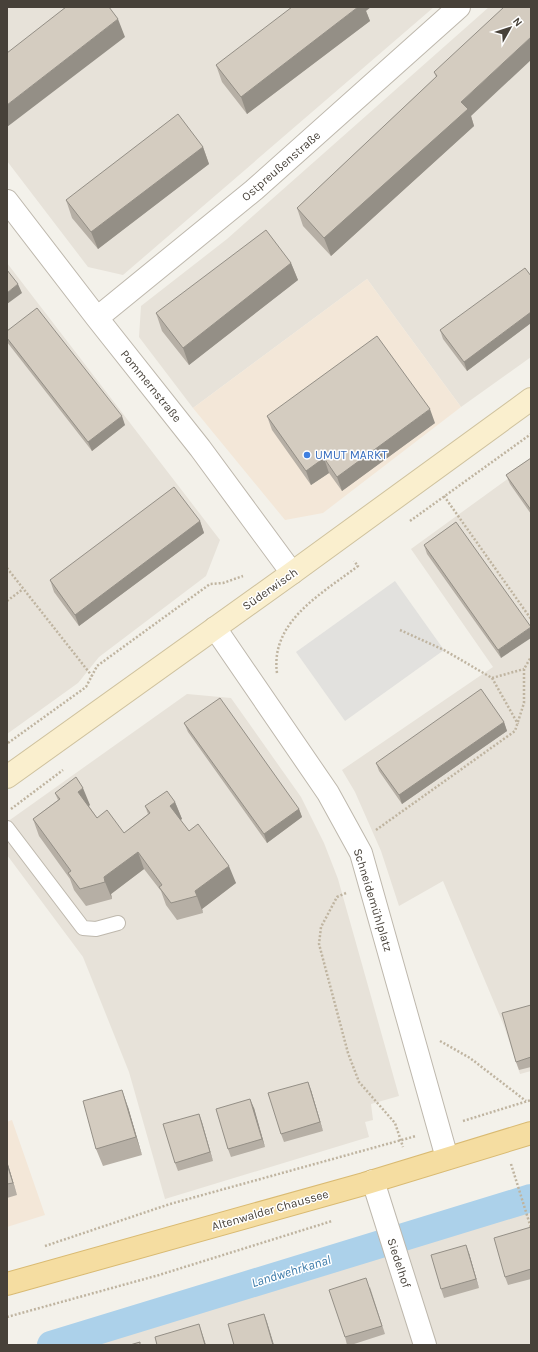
<svg xmlns="http://www.w3.org/2000/svg" width="538" height="1352" font-family="Karla,sans-serif">
	<style>
		.residential { fill: #e7e2d9 }
		.commercial { fill: #f3e7d8 }
		.parking { fill: #e2e1de }
		.lines { fill: none; stroke-linecap: round; stroke-linejoin: round }
		.canal { stroke: #acd1ea; stroke-width: 28 }
		.lane-casing { stroke: #beb8ad; stroke-width: 16 }
		.street-casing { stroke: #beb8ad; stroke-width: 24 }
		.secondary-casing { stroke: #cfc29e; stroke-width: 24 }
		.primary-casing { stroke: #d9ba72; stroke-width: 24 }
		.path { stroke: #bfb4a0; stroke-width: 2.5; stroke-dasharray: 2 2; stroke-linecap: butt }
		.lane { stroke: #fff; stroke-width: 14 }
		.street { stroke: #fff; stroke-width: 22 }
		.secondary { stroke: #faefce; stroke-width: 22 }
		.primary { stroke: #f5dda1; stroke-width: 22 }
		.wall { fill: #b6afa5 }
		.shaded-wall { fill: #948f86 }
		.building { fill: #d4ccc0; stroke: #948f86 }
		.shop-dot { fill: #3f7fe0; stroke: #fff; stroke-width: 1.5 }
		.labels { text-anchor: middle; dominant-baseline: central; stroke-width: 3; stroke-linejoin: round; paint-order: stroke }
		.street-label { font-size: 12px; fill: #474139; stroke: #fff }
		.shop-label { font-size: 12px; fill: #366cbe; stroke: #fff; text-anchor: start }
		.water-label { font-size: 13px; font-style: italic; fill: #3b7aa9; stroke: #fff }
	</style>
	<rect width="100%" height="100%" fill="#f3f1ea"/>
	<path class="residential" d="M 9,7 L 434,7 L 123,275 L 88,267 L 7,161 L 7,8 Z
		M 489,7 L 531,7 L 531,357 L 461,407 L 367,279 L 193,408 L 139,337 L 141,306 L 227,239 Z
		M 7,263 L 220,540 L 206,576 L 99,657 L 78,683 L 7,734 Z
		M 531,462 L 531,1071 L 520,1074 L 504,1026 L 443,881 L 399,906 L 381,851 L 355,792 L 342,770 L 493,667 L 411,549 Z
		M 187,694 L 231,698 L 301,797 L 324,843 L 338,879 L 399,1096 L 371,1104 L 373,1120 L 365,1122 L 369,1137 L 165,1199 L 129,1072 L 83,957 L 7,855 L 7,822 Z
		M 531,1208 L 531,1345 L 60,1345 Z"/>
	<path class="commercial" d="M 367,279 L 461,407 L 323,513 L 285,520 L 193,408 Z
		M 12,1120 L 45,1215 L 7,1227 L 7,1122 Z"/>
	<path class="parking" d="M 395,581 L 444,650 L 345,721 L 296,652 Z"/>
	<g class="lines">
		<path class="canal" d="M 51,1345 L 531,1198"/>
		<g class="lane-casing">
			<path id="lane" d="M 7,828 L 83,928 L 96,929 L 118,923"/>
		</g>
		<g class="street-casing">
			<path id="street" d="M 7,201 L 97,318 L 200,448 L 292,573
				M 97,318 L 254,190 L 459,7
				M 215,628 L 328,793 L 361,853 L 447,1158
				M 373,1181 L 425,1345"/>
		</g>
		<g class="secondary-casing">
			<path id="secondary" d="M 7,777 L 292,573 L 531,399"/>
		</g>
		<g class="primary-casing">
			<path id="primary" d="M 7,1284 L 364,1184 L 531,1133"/>
		</g>
		<path class="path" d="M 444,496 L 531,619
			M 410,521 L 531,434
			M 7,568 L 92,676
			M 7,601 L 23,589
			M 400,630 L 444,650 L 492,678 L 524,669
			M 277,673 C 270,621 323,593 358,566 L 354,561
			M 492,678 L 518,724
			M 8,743 L 86,687 L 97,666 L 210,584 L 223,583 L 243,576
			M 11,809 L 63,770
			M 376,830 L 515,731 L 524,703 L 524,669 L 531,657
			M 346,893 L 337,897 L 321,927 L 319,944 L 348,1053 L 359,1082 L 395,1123 L 403,1147
			M 440,1041 L 470,1058 L 526,1101
			M 463,1121 L 531,1100
			M 511,1164 L 531,1228
			M 45,1246 L 170,1204 L 416,1136
			M 7,1317 L 159,1275 L 332,1221"/>
		<use href="#lane" class="lane"/>
		<use href="#street" class="street"/>
		<use href="#secondary" class="secondary"/>
		<use href="#primary" class="primary"/>
	</g>
	<path class="wall" d="M 366,11 L 370,21 L 247,114 L 222,82 L 216,65 Z
		M 434,72 L 471,116 L 474,126 L 331,256 L 303,226 L 297,208 L 436,77 Z
		M 203,147 L 209,164 L 98,249 L 72,218 L 66,200 Z
		M 291,263 L 298,280 L 189,365 L 162,331 L 156,313 Z
		M 531,276 L 531,323 L 467,371 L 443,339 L 440,330 Z
		M 7,331 L 125,425 L 92,451 L 7,342 Z
		M 267,416 L 435,423 L 342,491 L 329,473 L 311,485 L 272,430 Z
		M 531,458 L 531,514 L 510,484 L 506,475 Z
		M 200,521 L 204,533 L 79,626 L 54,592 L 50,580 Z
		M 456,522 L 501,658 L 427,554 L 424,545 Z
		M 504,722 L 507,731 L 402,804 L 379,771 L 376,763 Z
		M 184,723 L 299,809 L 302,817 L 267,843 L 188,732 Z
		M 55,793 L 90,805 L 89,806 L 97,818 L 124,833 L 148,814 L 145,806 L 175,802 L 182,819 L 180,820 L 189,831 L 236,883 L 202,909 L 203,913 L 177,920 L 166,905 L 161,891 L 144,869 L 111,894 L 112,899 L 86,906 L 74,890 L 70,879 L 39,836 L 33,819 L 58,800 Z
		M 531,1005 L 531,1067 L 519,1070 L 516,1062 Z
		M 311,1090 L 323,1131 L 284,1142 L 281,1134 Z
		M 128,1107 L 142,1155 L 103,1166 L 96,1149 Z
		M 254,1108 L 265,1147 L 231,1157 L 228,1149 Z
		M 199,1114 L 213,1161 L 178,1171 L 175,1163 Z
		M 7,1161 L 17,1195 L 7,1198 Z
		M 531,1227 L 531,1279 L 508,1285 L 505,1277 Z
		M 469,1253 L 479,1288 L 444,1298 L 441,1289 Z
		M 370,1287 L 385,1334 L 351,1345 L 347,1345 L 345,1337 Z"/>
	<path class="shaded-wall" d="M 358,7 L 371,7 L 366,11 L 370,21 L 247,114 L 241,97 Z
		M 118,19 L 125,37 L 7,127 L 7,105 Z
		M 531,37 L 531,60 L 471,116 L 474,126 L 331,256 L 324,238 L 461,102 Z
		M 203,147 L 209,164 L 98,249 L 91,232 Z
		M 291,263 L 298,280 L 189,365 L 183,348 Z
		M 18,284 L 22,293 L 7,304 L 7,293 Z
		M 531,312 L 531,323 L 467,371 L 464,362 Z
		M 430,409 L 435,423 L 342,491 L 337,477 Z
		M 122,416 L 125,425 L 92,451 L 88,442 Z
		M 324,458 L 329,473 L 311,485 L 306,471 Z
		M 200,521 L 204,533 L 79,626 L 75,615 Z
		M 531,627 L 531,638 L 501,658 L 498,650 Z
		M 504,722 L 507,731 L 402,804 L 399,795 Z
		M 83,788 L 90,805 L 84,809 L 78,792 Z
		M 175,802 L 182,819 L 176,823 L 170,806 Z
		M 299,809 L 302,817 L 267,843 L 264,834 Z
		M 138,852 L 144,869 L 111,894 L 112,899 L 105,882 L 104,877 Z
		M 229,866 L 236,883 L 202,909 L 203,913 L 195,891 Z
		M 308,1082 L 311,1090 L 323,1131 L 320,1122 Z
		M 122,1090 L 128,1107 L 142,1155 L 136,1137 Z
		M 250,1099 L 254,1108 L 265,1147 L 262,1139 Z
		M 199,1114 L 202,1122 L 213,1161 L 210,1152 Z
		M 7,1161 L 17,1195 L 7,1164 Z
		M 466,1245 L 469,1253 L 479,1288 L 476,1279 Z
		M 264,1314 L 267,1322 L 274,1345 L 273,1345 Z
		M 199,1324 L 206,1345 L 205,1345 Z"/>
	<path class="building" d="M 66,7 L 109,7 L 118,19 L 7,105 L 7,53 Z
		M 292,7 L 358,7 L 241,97 L 216,65 Z
		M 504,7 L 531,7 L 531,37 L 461,102 L 468,109 L 324,238 L 297,208 L 437,76 L 434,72 Z
		M 178,114 L 203,147 L 91,232 L 66,200 Z
		M 266,230 L 291,263 L 183,348 L 156,313 Z
		M 525,268 L 531,276 L 531,312 L 464,362 L 440,330 Z
		M 7,270 L 18,284 L 7,293 Z
		M 37,308 L 122,416 L 88,442 L 7,338 L 7,331 Z
		M 377,336 L 430,409 L 337,477 L 324,458 L 306,471 L 267,416 Z
		M 531,458 L 531,510 L 506,475 Z
		M 174,487 L 200,521 L 75,615 L 50,580 Z
		M 456,522 L 531,627 L 498,650 L 424,545 Z
		M 481,689 L 504,722 L 399,795 L 376,763 Z
		M 220,698 L 299,809 L 264,834 L 184,723 Z
		M 76,777 L 83,788 L 78,792 L 97,818 L 107,810 L 124,833 L 150,813 L 145,806 L 167,791 L 175,802 L 170,806 L 189,831 L 198,824 L 229,866 L 195,891 L 197,896 L 171,903 L 159,887 L 162,885 L 138,852 L 104,877 L 105,882 L 80,889 L 68,873 L 71,871 L 33,819 L 60,799 L 55,793 Z
		M 531,1005 L 531,1057 L 516,1062 L 502,1013 Z
		M 308,1082 L 320,1122 L 281,1134 L 268,1093 Z
		M 122,1090 L 136,1137 L 96,1149 L 83,1101 Z
		M 250,1099 L 262,1139 L 228,1149 L 216,1109 Z
		M 199,1114 L 210,1152 L 175,1163 L 163,1124 Z
		M 7,1164 L 13,1183 L 7,1184 Z
		M 531,1227 L 531,1269 L 505,1277 L 494,1238 Z
		M 466,1245 L 476,1279 L 441,1289 L 431,1255 Z
		M 366,1278 L 382,1326 L 345,1337 L 329,1290 Z
		M 264,1314 L 273,1345 L 234,1345 L 228,1324 Z
		M 199,1324 L 205,1345 L 157,1345 L 155,1337 Z
		M 140,1342 L 140,1345 L 130,1345 Z"/>
	<circle class="shop-dot" cx="307" cy="455" r="4"/>
	<g class="labels">
		<g class="street-label">
			<text transform="translate(281 166) rotate(-41)">Ostpreußenstraße</text>
			<text transform="translate(151 386) rotate(51)">Pommernstraße</text>
			<text transform="translate(270 589) rotate(-35)">Süderwisch</text>
			<text transform="translate(373 900) rotate(73)">Schneidemühlplatz</text>
			<text transform="translate(270 1210) rotate(-16)">Altenwalder Chaussee</text>
			<text transform="translate(399 1263) rotate(72)">Siedelhof</text>
		</g>
		<g class="shop-label">
			<text x="315" y="455">UMUT MARKT</text>
		</g>
		<g class="water-label">
			<text transform="translate(291 1271) rotate(-17)">Landwehrkanal</text>
		</g>
	</g>
	<rect width="538" height="1352" fill="none" stroke="#474139" stroke-width="16"/>
	<g transform="translate(510 28) rotate(51)" stroke="#ffffff" stroke-width="3" paint-order="stroke">
	<path d="M0-3L7 15L0 10L-7 15Z" fill="#474139"/>
	<text y="-6" font-size="11" font-weight="bold" text-anchor="middle" fill="#474139">N</text>
	</g>
</svg>
